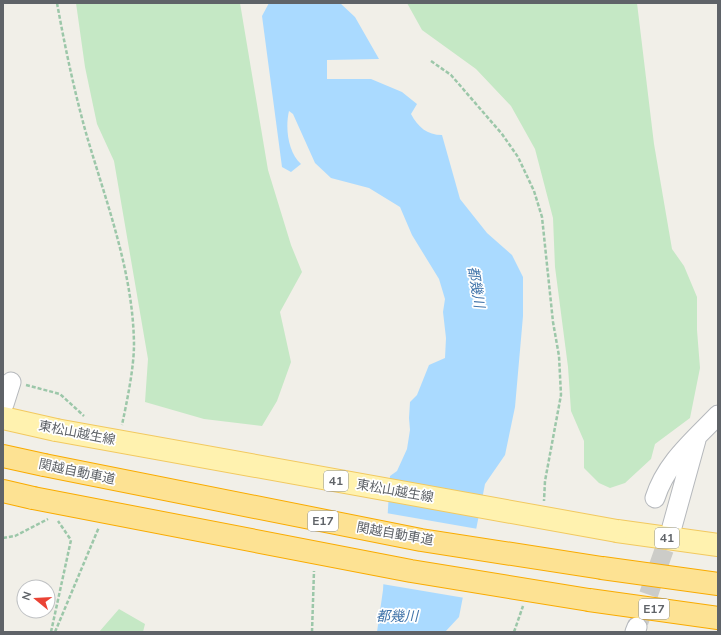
<svg xmlns="http://www.w3.org/2000/svg" width="721" height="635" font-family="'Nunito Sans','Noto Sans JP',sans-serif">
	<style>
		.green { fill: #c5e8c5 }
		.water { fill: #aadaff }
		.pier { fill: #f1efe8 }
		.lines { fill: none; stroke-linecap: round; stroke-linejoin: round }
		.minor-tunnel { stroke: #ccccc8; stroke-width: 19; stroke-dasharray: 19 10; stroke-linecap: butt }
		.minor-casing { stroke: #b5b8bc; stroke-width: 21 }
		.major-casing { stroke: #f2c960; stroke-width: 24 }
		.highway-casing { stroke: #f9ab00; stroke-width: 24 }
		.path { stroke: #9cc7a9; stroke-width: 2.5; stroke-dasharray: 4 2; stroke-linecap: butt }
		.minor { stroke: #fff; stroke-width: 19 }
		.major { stroke: #fff2af; stroke-width: 22 }
		.highway { stroke: #fde293; stroke-width: 22 }
		.major-bridge-casing { stroke: #f2c960; stroke-width: 24; stroke-linecap: butt }
		.highway-bridge-casing { stroke: #f9ab00; stroke-width: 24; stroke-linecap: butt }
		.major-bridge { stroke: #fff2af; stroke-width: 22 }
		.highway-bridge { stroke: #fde293; stroke-width: 22 }
		.labels { text-anchor: middle; dominant-baseline: central; stroke-width: 3.5; stroke-linejoin: round; paint-order: stroke }
		.shield { fill: #fff; stroke: #8f9295; stroke-width: 1 }
		.shield-label { font-size: 12px; font-weight: bold; fill: #5f6368 }
		.street-label { font-size: 13px; fill: #5f6368; stroke: #fff }
		.water-label { font-size: 14px; font-style: italic; fill: #4174aa; stroke: #fff }
	</style>
	<rect width="100%" height="100%" fill="#f1efe8"/>
	<path class="green" d="M 76,3 L 240,3 L 268,170 L 291,245 L 302,272 L 280,312 L 291,362 L 277,401 L 262,426 L 204,419 L 145,402 L 148,359 L 114,161 L 97,124 L 85,67 Z
		M 407,3 L 637,3 L 654,144 L 672,249 L 684,266 L 697,297 L 697,330 L 700,368 L 690,418 L 655,444 L 651,459 L 625,483 L 610,488 L 599,483 L 584,468 L 584,441 L 571,411 L 568,367 L 555,267 L 553,218 L 535,149 L 511,106 L 476,69 L 422,30 Z
		M 119,609 L 145,624 L 143,632 L 99,632 Z"/>
	<path class="water" d="M 269,3 L 340,3 L 355,17 L 379,59 L 327,60 L 327,79 L 371,79 L 402,92 L 417,104 L 411,114 C 418,127 427,135 442,135 L 460,199 L 487,233 L 512,255 L 523,277 L 523,316 L 515,407 L 505,455 L 485,484 L 459,617 L 445,632 L 377,632 L 383,590 L 390,476 L 397,471 L 407,449 L 410,430 L 409,418 L 410,402 L 417,395 L 429,365 L 445,358 L 446,338 L 443,312 L 445,299 L 439,279 L 412,235 L 400,207 L 369,188 L 331,178 L 315,163 L 293,114 L 289,111 C 285,128 288,152 301,164 L 291,172 L 282,167 L 262,16 Z"/>
	<path class="pier" d="M 386,513 L 478,529 L 465,598 L 382,584 Z"/>
	<g class="lines">
		<path class="minor-tunnel" d="M 639,622 L 672,527"/>
		<g class="minor-casing">
			<path id="minor" d="M 4,404 L 11,382
				M 655,498 C 666,463 693,441 718,415
				M 672,527 L 696,440
				M 635,632 L 637,627"/>
		</g>
		<g class="major-casing">
			<path id="major" d="M 3,418 L 56,430
				M 617,531 L 718,545"/>
		</g>
		<g class="highway-casing">
			<path id="highway" d="M 3,456 L 44,465
				M 3,491 L 33,498
				M 602,568 L 718,584
				M 589,600 L 718,618"/>
		</g>
		<path class="path" d="M 57,3 C 65,47 74,90 86,133 C 106,202 133,271 134,344 C 134,368 127,401 122,425
			M 431,61 L 451,75 L 502,134 L 518,157 L 534,191 L 542,217 L 553,322 L 559,356 L 561,395 L 545,481 L 544,501
			M 26,385 L 60,394 L 84,416
			M 3,538 L 15,536 L 48,519
			M 51,632 L 71,540 L 58,521
			M 55,632 L 99,527
			M 312,632 L 314,571
			M 514,632 L 523,606"/>
		<use href="#minor" class="minor"/>
		<use href="#major" class="major"/>
		<use href="#highway" class="highway"/>
		<g class="major-bridge-casing">
			<path id="major-bridge" d="M 56,430 L 617,531"/>
		</g>
		<g class="highway-bridge-casing">
			<path id="highway-bridge" d="M 44,465 L 421,540 L 602,568
				M 33,498 L 411,571 L 589,600"/>
		</g>
		<use href="#major-bridge" class="major-bridge"/>
		<use href="#highway-bridge" class="highway-bridge"/>
	</g>
	<g class="labels">
		<g class="shield">
			<rect x="324" y="471" width="24" height="20" rx="3"/>
			<rect x="308" y="511" width="30" height="20" rx="3"/>
			<rect x="655" y="528" width="24" height="20" rx="3"/>
			<rect x="639" y="599" width="30" height="20" rx="3"/>
		</g>
		<g class="shield-label">
			<text x="336" y="481">41</text>
			<text x="323" y="521">E17</text>
			<text x="667" y="538">41</text>
			<text x="654" y="609">E17</text>
		</g>
		<g class="street-label">
			<text transform="translate(77 433) rotate(11)">東松山越生線</text>
			<text transform="translate(77 472) rotate(12)">関越自動車道</text>
			<text transform="translate(395 491) rotate(10)">東松山越生線</text>
			<text transform="translate(395 534) rotate(10)">関越自動車道</text>
		</g>
		<g class="water-label">
			<text transform="translate(476 287) rotate(81)">都幾川</text>
			<text x="397" y="616">都幾川</text>
		</g>
	</g>
	<rect width="721" height="635" fill="none" stroke="#5f6368" stroke-width="8"/>
	<g transform="translate(36 599) rotate(288)"><circle r="19" fill="#ffffff" stroke="#bfc1c3"/>
	<path d="M0-3L7 15L0 10L-7 15Z" fill="#ea4335"/>
	<text y="-6" font-size="11" font-weight="bold" text-anchor="middle" fill="#5f6368">N</text>
	</g>
</svg>
